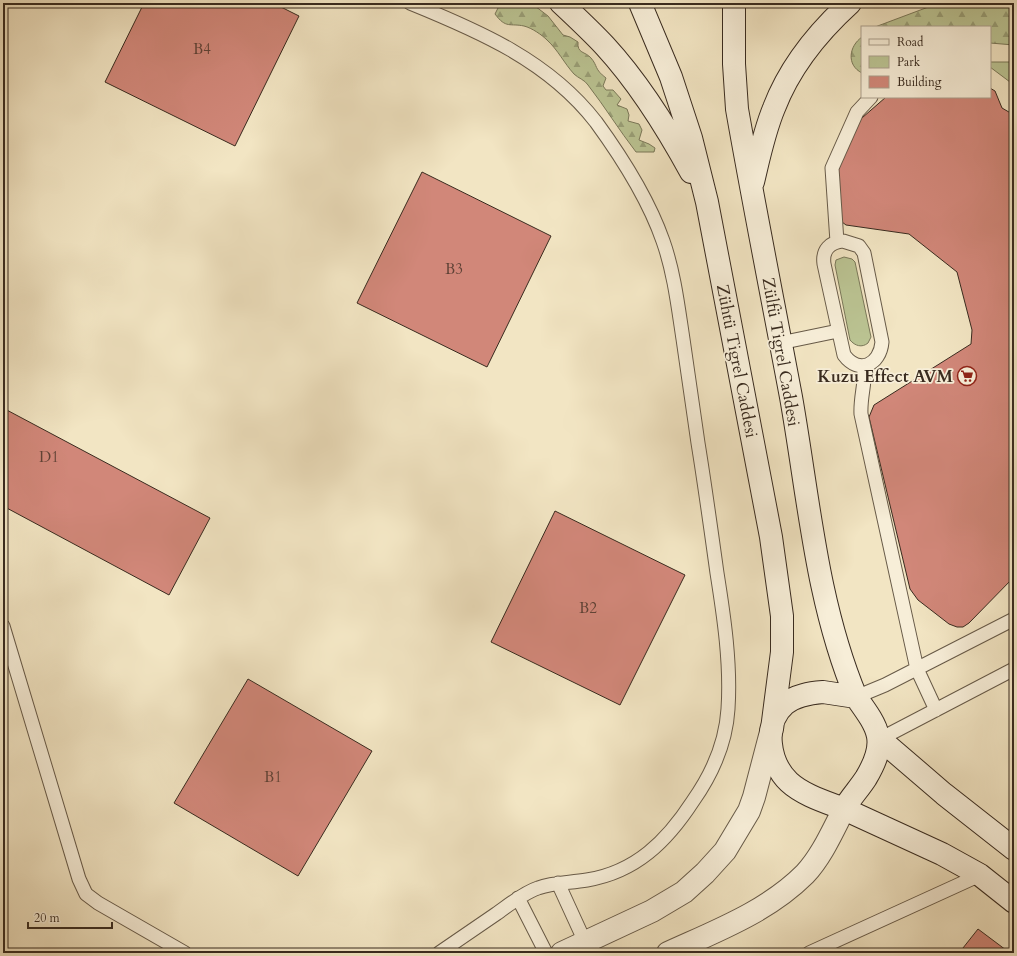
<svg xmlns="http://www.w3.org/2000/svg" width="1017" height="956" font-family="Cardo,serif">
	<style>
		.green { fill: #bbc493; stroke: #7a7859 }
		.forest { fill: url(#forest-firs); stroke: #7a7859 }
		.building { fill: #d18779; stroke: #392b1f }
		.lines { fill: none; stroke-linecap: round; stroke-linejoin: round }
		.service-casing { stroke: #675a48; stroke-width: 15 }
		.minor-casing { stroke: #675a48; stroke-width: 24 }
		.secondary-casing { stroke: #392b1f; stroke-width: 24 }
		.service { stroke: #f7eed8; stroke-width: 13 }
		.minor { stroke: #f7eed8; stroke-width: 22 }
		.secondary { stroke: #f7eed8; stroke-width: 22 }
		.labels { text-anchor: middle; dominant-baseline: central; stroke-width: 3.5; stroke-linejoin: round; paint-order: stroke }
		.number-label { font-size: 15px; fill: #5f4236 }
		.street-label { font-size: 17px; fill: #392b1f; stroke: #f7eed8 }
		.poi-label { font-size: 17px; font-weight: bold; fill: #392b1f; stroke: #f7eed8; text-anchor: end }
	</style>
	<defs>
		<pattern id="forest-firs" width="22" height="20" patternUnits="userSpaceOnUse"><rect width="22" height="20" fill="#bbc493"/><path d="M5 1l3.5 6h-7zM16 11l3.5 6h-7z" fill="#999f77"/></pattern>
	</defs>
	<rect width="100%" height="100%" fill="#f2e5c3"/>
	<filter id="stains"><feTurbulence type="fractalNoise" baseFrequency=".005" numOctaves="4"/><feColorMatrix values="0 0 0 0 .2 0 0 0 0 .09 0 0 0 0 .02 0 0 0 .5 -.17"/></filter>
	<radialGradient id="worn" r=".72"><stop offset=".6" stop-color="#630" stop-opacity="0"/><stop offset="1" stop-color="#630" stop-opacity=".3"/></radialGradient>
	<path class="green" d="M 990,62 L 1014,62 L 1014,85 L 990,67 Z
		M 844,257 L 852,259 L 855,262 L 871,337 L 868,343 C 862,348 855,346 850,340 L 835,265 L 836,260 Z"/>
	<path class="forest" d="M 495,3 L 531,3 L 548,16 L 563,35 L 570,37 L 578,42 C 577,54 585,51 591,58 C 598,66 594,69 606,78 L 603,86 L 606,90 L 613,90 L 621,99 L 617,105 L 627,109 L 629,115 L 628,121 L 639,124 L 642,130 L 639,140 L 649,144 L 655,148 L 654,152 L 636,152 C 619,130 605,107 588,85 C 585,80 578,78 574,74 C 564,63 558,50 547,40 C 542,35 532,28 524,26 C 510,23 506,29 495,14 L 498,8 Z
		M 939,3 L 1014,3 L 1014,45 L 990,43 L 990,27 L 875,27 Z
		M 862,37 L 862,73 C 846,65 849,46 862,37 Z"/>
	<path class="building" d="M 144,3 L 273,3 L 299,16 L 235,146 L 105,82 Z
		M 990,88 L 995,91 L 1002,108 L 1014,115 L 1014,577 L 969,623 L 963,627 L 957,627 L 949,624 L 918,600 L 910,589 L 869,417 L 874,405 L 971,344 L 972,330 L 957,272 L 909,234 L 846,225 L 842,222 L 839,218 L 838,171 L 855,124 L 886,97 L 990,97 Z
		M 422,172 L 551,236 L 487,367 L 357,303 Z
		M 3,408 L 210,518 L 169,595 L 3,506 Z
		M 555,511 L 685,575 L 620,705 L 491,642 Z
		M 248,679 L 372,751 L 298,876 L 174,803 Z
		M 978,929 L 1010,953 L 959,953 Z"/>
	<g class="lines">
		<g class="service-casing">
			<path id="service" d="M 410,3 C 479,31 549,61 596,122 C 623,159 648,198 663,241 C 674,272 678,306 683,339 C 688,374 693,408 698,443 C 705,486 711,530 717,573 C 724,617 731,664 728,709 C 726,742 712,774 693,801 C 667,841 636,872 587,880 C 570,883 554,882 538,888 C 523,893 509,905 496,914 C 477,927 458,940 439,953
				M 843,241 L 859,246 L 864,253 L 882,342 C 880,365 859,375 844,355 L 824,264 C 822,250 830,242 843,241 Z
				M 837,242 L 832,168 L 857,112 L 871,97
				M 780,343 L 838,331
				M 864,366 C 866,382 860,397 861,414 L 917,669 L 936,710
				M 3,626 L 79,879 L 86,894 L 98,903 L 185,953
				M 856,697 L 885,685 L 1014,619
				M 880,739 L 1014,669
				M 558,883 L 585,942
				M 518,898 L 546,953
				M 809,953 L 980,875"/>
		</g>
		<g class="minor-casing">
			<path id="minor" d="M 562,953 L 652,911 L 684,892 L 705,873 L 725,851 L 749,811 L 754,797 L 771,732
				M 668,953 C 716,931 767,912 805,874 C 822,856 833,830 844,809"/>
		</g>
		<g class="secondary-casing">
			<path id="secondary" d="M 561,3 C 576,17 591,31 605,46 C 639,83 667,128 691,172
				M 640,3 L 671,77 L 691,138 L 707,202 L 771,537 L 782,616 L 782,652 L 772,729
				M 734,3 L 734,64 L 737,109 C 754,206 773,301 791,397 C 809,499 816,601 856,697
				M 753,182 C 759,157 764,132 774,108 C 790,66 817,33 850,3
				M 823,692 L 856,697 C 879,729 888,741 866,778 C 859,789 850,798 844,809 C 826,802 803,795 789,782 C 769,763 762,724 785,704 C 796,695 810,693 823,692 Z
				M 880,739 L 944,794 L 1014,849
				M 844,809 L 942,854 L 980,875 L 1014,902"/>
		</g>
		<use href="#service" class="service"/>
		<use href="#minor" class="minor"/>
		<use href="#secondary" class="secondary"/>
	</g>
	<defs>
		<g id="supermarket-ring" transform="scale(1)"><circle r="9.5" fill="#f7eed8" stroke="#8f2418" stroke-width="1.5"/><path d="M-6-5.5h2.5l.6 2H6L4.5 2H-2.5L-4.4-4H-6ZM-1.5 3.2a1.3 1.3 0 1 0 .1 0ZM3 3.2a1.3 1.3 0 1 0 .1 0Z" fill="#8f2418"/></g>
	</defs>
	<g fill-rule="evenodd">
		<use href="#supermarket-ring" x="967" y="376"/>
	</g>
	<g class="labels">
		<g class="number-label">
			<text x="202" y="49">B4</text>
			<text x="454" y="269">B3</text>
			<text x="49" y="457">D1</text>
			<text x="588" y="608">B2</text>
			<text x="273" y="777">B1</text>
		</g>
		<g class="street-label">
			<text transform="translate(781 352) rotate(80)">Zülfü Tigrel Caddesi</text>
			<text transform="translate(737 361) rotate(79)">Zühtü Tigrel Caddesi</text>
		</g>
		<g class="poi-label">
			<text x="953" y="376">Kuzu Effect AVM</text>
		</g>
	</g>
	<rect width="1017" height="956" fill="none" stroke="#f2e5c3" stroke-width="16"/>
	<rect x="4" y="4" width="1009" height="948" fill="none" stroke="#392b1f" stroke-width="2"/>
	<rect x="8" y="8" width="1001" height="940" fill="none" stroke="#392b1f"/>
	<rect x="861" y="26" width="130" height="72" fill="#f7eed8" stroke="#aba08e"/>
	<rect x="869" y="39" width="20" height="6" fill="#f7eed8" stroke="#aba08e"/>
	<text x="897" y="46" font-size="12" fill="#392b1f">Road</text>
	<rect x="869" y="56" width="20" height="12" fill="#bbc493" stroke="#aba08e"/>
	<text x="897" y="66" font-size="12" fill="#392b1f">Park</text>
	<rect x="869" y="76" width="20" height="12" fill="#d18779" stroke="#aba08e"/>
	<text x="897" y="86" font-size="12" fill="#392b1f">Building</text>
	<path d="M28 922v6h84v-6" fill="none" stroke="#392b1f" stroke-width="2"/>
	<text x="34" y="922" font-size="12" fill="#392b1f" stroke="#f7eed8" stroke-width="3" paint-order="stroke">20 m</text>
	<rect width="100%" height="100%" filter="url(#stains)"/>
	<rect width="100%" height="100%" fill="url(#worn)"/>
</svg>
